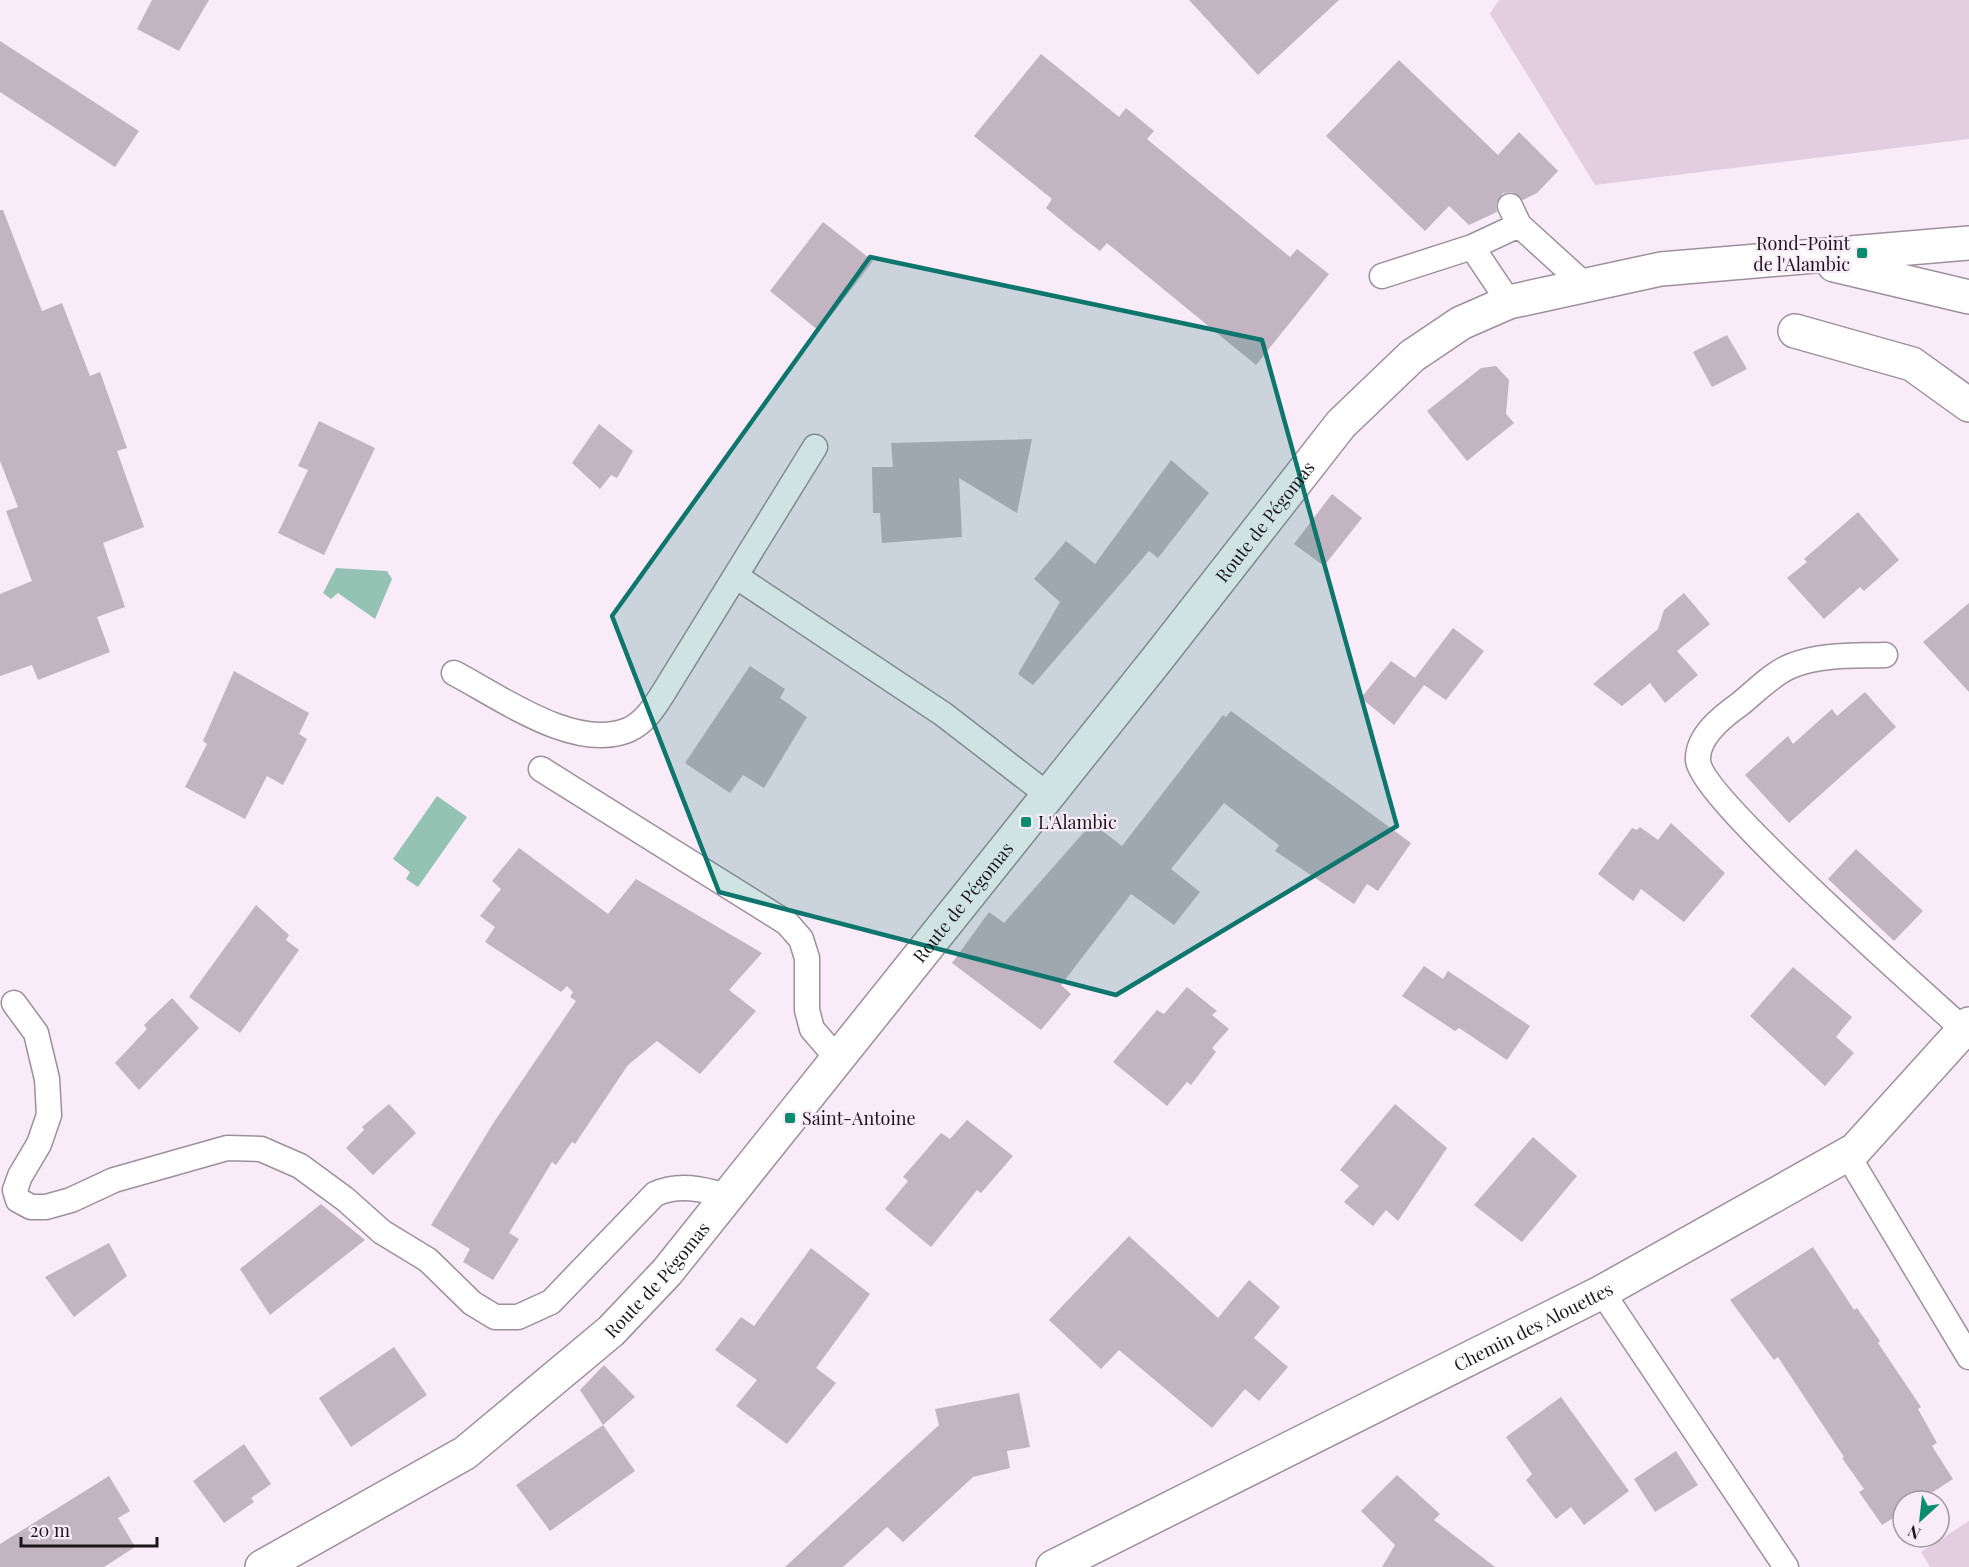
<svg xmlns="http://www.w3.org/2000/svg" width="1969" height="1567" font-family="'Playfair Display',serif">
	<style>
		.green { fill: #e2cde1 }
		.water { fill: #94c3b4 }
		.building { fill: #c2b4c1 }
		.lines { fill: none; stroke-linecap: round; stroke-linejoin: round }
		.service-casing { stroke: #9d8f9c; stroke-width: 27 }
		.minor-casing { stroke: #9d8f9c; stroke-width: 36 }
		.primary-casing { stroke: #9d8f9c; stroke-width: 36 }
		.service { stroke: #fff; stroke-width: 24 }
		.minor { stroke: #fff; stroke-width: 33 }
		.primary { stroke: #fff; stroke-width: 33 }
		.marked { fill: #0f766e; fill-opacity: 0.2; stroke: #0f766e; stroke-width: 4.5; stroke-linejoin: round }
		.poi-dot { fill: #0a8c71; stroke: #faebf9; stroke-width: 2 }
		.labels { text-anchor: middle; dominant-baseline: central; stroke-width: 4.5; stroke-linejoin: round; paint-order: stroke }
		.poi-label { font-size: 18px; fill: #1b161b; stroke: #faebf9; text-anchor: start }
		.street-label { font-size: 18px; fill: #1b161b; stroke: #faebf9 }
	</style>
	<rect width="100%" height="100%" fill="#faebf9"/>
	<path class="green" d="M 1499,0 L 1969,0 L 1969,139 L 1595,185 L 1490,14 Z
		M 1969,1521 L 1969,1567 L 1930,1567 L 1921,1552 Z"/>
	<path class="water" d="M 336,568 L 387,571 L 392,579 L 375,619 L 338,593 L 331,599 L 323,593 Z
		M 437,796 L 467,817 L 418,887 L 406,879 L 410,872 L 393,859 Z"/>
	<path class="building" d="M 152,0 L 209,0 L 179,51 L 137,29 Z
		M 1189,0 L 1339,0 L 1258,75 Z
		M 0,41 L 139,131 L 115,167 L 0,92 Z
		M 1041,54 L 1119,117 L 1126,108 L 1154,131 L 1147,139 L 1290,257 L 1297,249 L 1329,274 L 1256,365 L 1107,243 L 1100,251 L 1073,230 L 1046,208 L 1052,199 L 974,136 Z
		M 1399,60 L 1498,155 L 1519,132 L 1558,171 L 1537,193 L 1523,200 L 1512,192 L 1503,193 L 1496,204 L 1497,212 L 1469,225 L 1449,206 L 1425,231 L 1326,136 Z
		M 0,210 L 3,210 L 42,311 L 62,303 L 90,376 L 100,372 L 127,448 L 117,451 L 144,527 L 103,543 L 125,607 L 97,617 L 110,652 L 38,680 L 32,665 L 0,676 L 0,594 L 32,581 L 6,511 L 18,507 L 0,461 Z
		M 823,222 L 873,261 L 819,331 L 770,291 Z
		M 1727,335 L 1747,369 L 1712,387 L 1693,352 Z
		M 1496,366 L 1509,380 L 1506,414 L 1514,423 L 1467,461 L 1427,411 L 1481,368 Z
		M 319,421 L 375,448 L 324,555 L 278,533 L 308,470 L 298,466 Z
		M 599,424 L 633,451 L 617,478 L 611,475 L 600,489 L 572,463 Z
		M 1032,439 L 1017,513 L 959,478 L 962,537 L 882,543 L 880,513 L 873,513 L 872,467 L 893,467 L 891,443 Z
		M 1171,460 L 1209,493 L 1158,558 L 1149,551 L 1033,685 L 1018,674 L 1060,602 L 1034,579 L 1066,541 L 1095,564 Z
		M 1332,494 L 1362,518 L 1324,566 L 1294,544 Z
		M 1858,512 L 1899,560 L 1864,591 L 1860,587 L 1824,619 L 1787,578 L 1807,562 L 1804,559 Z
		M 1684,593 L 1710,624 L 1677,651 L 1698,675 L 1665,703 L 1650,683 L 1622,706 L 1593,684 L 1658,629 L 1664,610 Z
		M 1969,603 L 1969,692 L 1923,642 Z
		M 1453,628 L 1484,651 L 1446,700 L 1424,685 L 1394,725 L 1361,698 L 1391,661 L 1415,678 Z
		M 750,666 L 785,689 L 780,698 L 807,717 L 764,788 L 743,775 L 730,793 L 685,763 Z
		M 234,671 L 309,713 L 299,734 L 307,739 L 283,785 L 267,776 L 245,819 L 185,787 L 207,744 L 203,741 Z
		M 1865,692 L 1896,727 L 1789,823 L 1745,775 L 1788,736 L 1793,744 L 1832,709 L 1837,716 Z
		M 1231,711 L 1411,843 L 1378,891 L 1367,884 L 1354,904 L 1275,851 L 1279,845 L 1224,803 L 1171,869 L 1200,892 L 1174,925 L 1131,894 L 1061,985 L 1071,994 L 1041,1030 L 952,963 L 989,912 L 1004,923 L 1092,823 L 1122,846 L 1223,715 L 1226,717 Z
		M 1671,823 L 1725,873 L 1684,922 L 1641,889 L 1633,901 L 1598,874 L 1632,828 L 1637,830 L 1640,827 L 1658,840 Z
		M 519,848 L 608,914 L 636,879 L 762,953 L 729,990 L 756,1011 L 700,1074 L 657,1041 L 628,1065 L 575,1144 L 572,1142 L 556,1165 L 552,1162 L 509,1233 L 519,1239 L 493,1280 L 463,1262 L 470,1249 L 431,1225 L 494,1122 L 576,1001 L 570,997 L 573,992 L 567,986 L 561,992 L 485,942 L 495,927 L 480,916 L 501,889 L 492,881 Z
		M 1856,849 L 1923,911 L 1894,941 L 1828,879 Z
		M 256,905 L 289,935 L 286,940 L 299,950 L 240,1033 L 189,997 Z
		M 1424,966 L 1443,979 L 1448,971 L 1530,1026 L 1507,1060 L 1459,1028 L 1455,1031 L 1402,996 Z
		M 1793,967 L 1852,1017 L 1836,1037 L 1854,1053 L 1825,1086 L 1750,1016 Z
		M 1187,987 L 1217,1011 L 1212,1015 L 1229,1029 L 1212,1048 L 1216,1052 L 1191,1085 L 1187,1082 L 1167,1106 L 1113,1062 L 1157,1010 L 1164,1014 Z
		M 172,998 L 199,1028 L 139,1090 L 115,1063 L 147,1029 L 144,1025 Z
		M 389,1104 L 416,1133 L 373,1175 L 346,1148 L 364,1130 L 362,1127 Z
		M 1395,1104 L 1447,1148 L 1398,1221 L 1386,1210 L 1373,1226 L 1344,1202 L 1359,1186 L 1340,1170 Z
		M 967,1120 L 1013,1156 L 981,1193 L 977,1190 L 931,1247 L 885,1209 L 908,1181 L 903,1177 L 941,1133 L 950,1139 Z
		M 1533,1137 L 1577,1176 L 1522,1242 L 1474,1205 Z
		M 321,1204 L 365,1240 L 270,1315 L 240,1269 Z
		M 1129,1236 L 1218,1318 L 1249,1280 L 1280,1307 L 1254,1338 L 1288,1367 L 1259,1401 L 1245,1389 L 1212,1428 L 1119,1350 L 1101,1369 L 1049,1320 Z
		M 109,1243 L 127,1276 L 74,1317 L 45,1277 Z
		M 1813,1247 L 1854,1310 L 1857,1308 L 1880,1341 L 1878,1343 L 1921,1407 L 1918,1409 L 1937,1443 L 1932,1446 L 1953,1479 L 1919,1501 L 1903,1501 L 1903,1512 L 1882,1525 L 1859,1492 L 1864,1489 L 1842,1458 L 1844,1457 L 1778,1357 L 1774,1360 L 1730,1300 Z
		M 811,1248 L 870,1294 L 816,1368 L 836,1383 L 787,1444 L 736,1406 L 757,1380 L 715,1350 L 741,1317 L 754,1326 Z
		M 394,1347 L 427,1395 L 351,1447 L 319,1398 Z
		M 604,1365 L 635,1397 L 603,1425 L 580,1390 Z
		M 1019,1393 L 1030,1447 L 1007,1451 L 1010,1468 L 973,1477 L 903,1542 L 887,1527 L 843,1567 L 785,1567 L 939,1425 L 935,1409 Z
		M 1561,1397 L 1629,1491 L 1584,1525 L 1571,1507 L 1556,1519 L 1526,1480 L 1532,1474 L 1506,1437 Z
		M 603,1425 L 635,1471 L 550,1531 L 516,1485 Z
		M 244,1444 L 271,1484 L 251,1498 L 254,1502 L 224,1523 L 193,1481 Z
		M 1676,1451 L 1698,1485 L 1655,1512 L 1634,1479 Z
		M 1397,1475 L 1440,1514 L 1434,1520 L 1495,1567 L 1382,1567 L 1395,1545 L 1361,1511 Z
		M 109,1476 L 130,1511 L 118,1518 L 135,1547 L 104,1567 L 0,1567 L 0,1544 Z"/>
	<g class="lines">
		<g class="service-casing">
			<path id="service" d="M 1510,206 L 1519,225
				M 1472,247 L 1519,225 L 1585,285
				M 1382,276 L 1472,247 L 1509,302
				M 737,577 L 943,714 L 1048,795
				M 1885,655 C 1854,656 1820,654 1791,666 C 1773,673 1755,692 1740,704 C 1723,716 1697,736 1698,760 C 1699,796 1925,994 1964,1030
				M 454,673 C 500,697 575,752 628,730 C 644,723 653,709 662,695 L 815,447
				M 541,769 L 787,923 L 801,939 L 807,958 L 807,1010 L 812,1029 L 837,1058
				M 14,1003 L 36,1033 L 47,1079 L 49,1115 L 39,1144 L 20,1176 L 15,1190 L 18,1200 L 31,1207 L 46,1207 L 71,1200 L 114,1180 L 227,1148 L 261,1149 L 300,1166 L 345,1199 L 382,1232 L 428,1260 L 472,1303 L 495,1317 L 518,1317 L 551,1302 L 655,1194 C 679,1183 702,1189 727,1196
				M 1847,1154 L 1969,1357
				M 1602,1292 L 1786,1567"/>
		</g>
		<g class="minor-casing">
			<g id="minor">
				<path d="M 1795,331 L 1912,364 L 1969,405"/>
				<path id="s1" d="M 1053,1567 L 1602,1292 L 1855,1150 L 1969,1024"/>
			</g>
		</g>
		<g class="primary-casing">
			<g id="primary">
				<path d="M 1834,265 L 1969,297"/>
				<path id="s2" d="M 262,1567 L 465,1453 L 611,1331 L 667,1272 L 1158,658 L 1341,424 L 1412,356 L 1461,323 L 1509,302 L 1661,269 L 1969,243"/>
			</g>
		</g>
		<use href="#service" class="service"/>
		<use href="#minor" class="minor"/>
		<use href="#primary" class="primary"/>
	</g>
	<path class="marked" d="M 870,257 L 1262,340 L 1397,826 L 1116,995 L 719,892 L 612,616 Z"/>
	<g class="poi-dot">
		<rect x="1856" y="247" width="12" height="12" rx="3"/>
		<rect x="1020" y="816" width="12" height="12" rx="3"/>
		<rect x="784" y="1112" width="12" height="12" rx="3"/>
	</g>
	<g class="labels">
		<g class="poi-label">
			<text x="1850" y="243" text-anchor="end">Rond-Point<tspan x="1850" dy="21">de l'Alambic</tspan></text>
			<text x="1038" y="822">L'Alambic</text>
			<text x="802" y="1118">Saint-Antoine</text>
		</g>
		<g class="street-label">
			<text stroke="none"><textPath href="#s2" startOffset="1464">Route de Pégomas</textPath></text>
			<text stroke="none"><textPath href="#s2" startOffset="978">Route de Pégomas</textPath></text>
			<text stroke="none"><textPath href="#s2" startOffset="492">Route de Pégomas</textPath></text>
			<text stroke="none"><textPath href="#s1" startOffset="537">Chemin des Alouettes</textPath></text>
		</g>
	</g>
	<g transform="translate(1921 1519) rotate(207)"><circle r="28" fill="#faebf9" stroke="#a196a0" stroke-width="1.5"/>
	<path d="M0-4.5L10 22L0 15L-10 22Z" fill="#0a8c71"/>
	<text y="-9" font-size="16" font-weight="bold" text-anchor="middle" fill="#1b161b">N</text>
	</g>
	<path d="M21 1537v9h136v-9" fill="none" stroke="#1b161b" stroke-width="3"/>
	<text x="30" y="1537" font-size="18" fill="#1b161b" stroke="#faebf9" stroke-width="4.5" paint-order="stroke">20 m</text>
</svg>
